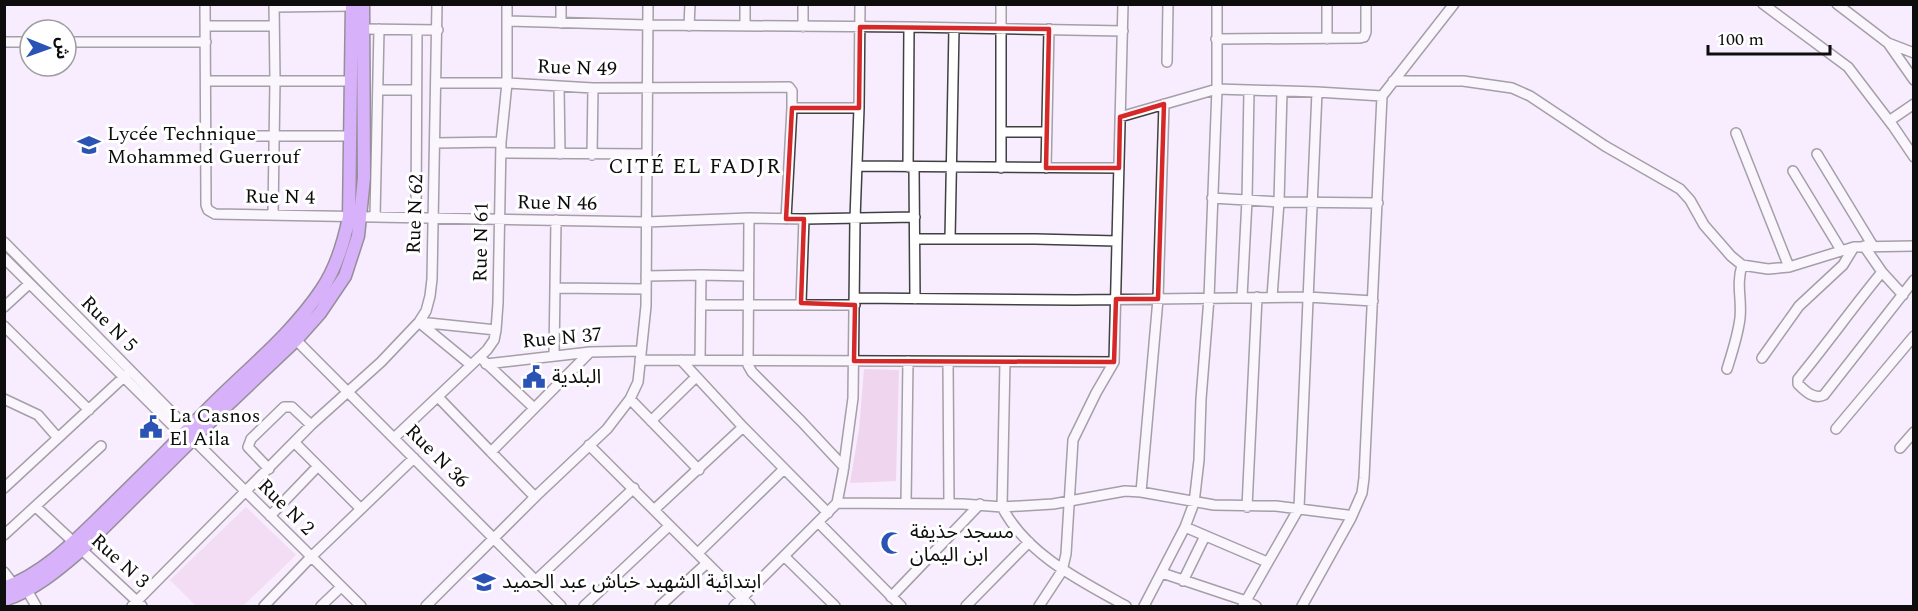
<svg xmlns="http://www.w3.org/2000/svg" width="1918" height="611" font-family="Spectral,'Noto Sans Arabic',serif">
	<style>
		.green { fill: #e7b8dc }
		.pitch { fill: #eecaeb }
		.lines { fill: none; stroke-linecap: round; stroke-linejoin: round }
		.minor-casing { stroke: #404040; stroke-width: 12 }
		.major-casing { stroke: #1e1e1e; stroke-width: 15 }
		.minor { stroke: #fff; stroke-width: 9 }
		.major { stroke: #b068f3; stroke-width: 12 }
		.marked { fill: none; stroke: #d62828; stroke-width: 4.5; stroke-linejoin: round }
		.labels { text-anchor: middle; dominant-baseline: central; stroke-width: 6; stroke-linejoin: round; paint-order: stroke }
		.street-label { font-size: 20px; fill: #0d0d0d; stroke: #fff }
		.poi-label { font-size: 20px; fill: #0d0d0d; stroke: #fff; text-anchor: start }
		.neighbourhood-label { font-size: 21px; letter-spacing: 1.5px; fill: #0d0d0d; stroke: #fff }
	</style>
	<rect width="100%" height="100%" fill="#f7edfe"/>
	<path class="green" d="M 864,369 L 899,370 L 896,481 L 850,483 L 859,429 Z"/>
	<path class="pitch" d="M 246,507 L 296,555 L 243,606 L 196,606 L 170,580 Z"/>
	<g class="lines">
		<g class="minor-casing">
			<path id="minor" d="M 205,4 L 206,205 L 208,210 L 215,214 L 646,222 L 749,218 L 804,219 L 915,217
				M 1001,4 L 1001,168
				M 1327,4 L 1327,39
				M 1763,4 L 1848,67 L 1893,126 L 1914,157
				M 1837,4 L 1888,43
				M 274,7 L 352,6
				M 507,21 L 648,25 L 909,27 L 1123,31
				M 561,23 L 561,4
				M 205,26 L 274,26
				M 689,26 L 690,4
				M 745,26 L 745,4
				M 803,27 L 803,4
				M 363,29 L 438,30
				M 1216,39 L 1360,38 L 1364,37 L 1366,32 L 1366,4
				M 4,42 L 30,42
				M 66,42 L 206,42
				M 1914,53 L 1888,43 L 1914,80
				M 1167,62 L 1168,4
				M 206,81 L 351,81
				M 1393,81 L 1463,81 L 1512,88 L 1530,96 L 1605,146 L 1680,189 L 1690,200 L 1704,225 L 1731,256 L 1742,265 L 1768,269 L 1789,267 L 1854,247 L 1914,246
				M 437,83 L 507,83 L 593,88 L 789,87 L 792,91 L 792,108 L 786,219
				M 559,87 L 560,154
				M 378,90 L 416,90
				M 792,108 L 859,108
				M 1120,117 L 1217,89 L 1317,92 L 1382,96
				M 1889,121 L 1914,104
				M 1001,132 L 1047,132
				M 1736,133 L 1789,267
				M 206,136 L 350,136
				M 435,143 L 501,142
				M 501,153 L 647,154
				M 1817,154 L 1873,246
				M 592,155 L 593,88
				M 857,166 L 1119,168
				M 908,167 L 909,27
				M 914,167 L 915,299
				M 1046,168 L 1049,29
				M 1793,171 L 1841,250
				M 1212,198 L 1279,202 L 1378,203
				M 273,214 L 275,80 L 274,4
				M 375,217 L 379,29
				M 416,218 L 417,30
				M 749,218 L 748,365 L 752,372 L 801,421 L 844,467
				M 915,239 L 1035,239 L 1117,241
				M 950,239 L 954,28
				M 4,242 L 189,430 L 200,446 L 361,606
				M 1864,246 L 1882,272 L 1903,295
				M 4,258 L 185,438
				M 1882,272 C 1853,307 1827,344 1798,379 L 1798,384 C 1805,391 1814,400 1824,395 L 1914,280
				M 646,276 L 701,275
				M 555,288 L 646,289
				M 1242,297 L 1247,200 L 1249,91
				M 1272,297 L 1279,202 L 1282,91
				M 855,298 L 1075,300 L 1308,297 L 1373,301
				M 801,303 L 804,219
				M 701,305 L 855,305
				M 4,307 L 29,284
				M 419,322 L 496,330
				M 420,323 L 471,365
				M 4,326 L 89,410
				M 293,337 L 561,606
				M 554,356 L 556,220
				M 1762,358 L 1799,306 L 1843,265 L 1854,247
				M 640,360 L 1114,362
				M 681,360 L 743,427 L 828,513
				M 700,360 L 701,275 L 748,276
				M 484,361 L 534,408
				M 948,362 L 949,504
				M 1005,362 L 1002,507 L 1053,504 L 1125,491 L 1141,492 L 1214,505 L 1276,506 L 1347,515 L 1351,518 L 1302,606
				M 486,364 L 590,352 L 641,351
				M 1727,369 C 1732,353 1738,335 1740,318 C 1742,298 1736,286 1742,265
				M 438,397 L 491,452
				M 4,399 L 38,415 L 58,438
				M 630,399 L 699,470
				M 651,421 L 696,377
				M 1836,429 L 1914,336
				M 394,438 L 487,350 L 494,340 L 496,330 L 498,303 L 501,142 L 507,83 L 507,4
				M 294,442 L 361,509
				M 589,445 L 750,606
				M 1900,448 L 1914,432
				M 269,469 L 248,447 L 251,439 L 284,407 L 292,407 L 311,425
				M 4,488 L 126,375
				M 1141,492 L 1158,299 L 1164,104
				M 535,497 L 491,452 L 590,352
				M 837,503 L 963,504 L 1002,507 C 1027,555 1081,581 1126,606
				M 906,503 L 908,361
				M 36,507 L 142,606
				M 1247,507 L 1257,297
				M 655,509 L 743,427
				M 270,516 L 318,466
				M 1351,518 L 1362,493 L 1364,478 L 1382,96 L 1454,4
				M 819,523 L 901,606
				M 1185,527 L 1267,562
				M 4,535 L 101,446
				M 698,553 L 784,469
				M 784,556 L 835,606
				M 4,572 L 14,585
				M 1162,573 L 1246,601 L 1256,606
				M 535,581 L 634,488
				M 1183,581 L 1205,536
				M 27,590 L 36,606
				M 891,597 L 980,504
				M 132,606 L 311,425 L 381,362 L 419,322 L 426,311 L 430,296 L 432,279 L 437,4
				M 264,606 L 311,557 L 414,458
				M 321,606 L 341,587
				M 426,606 L 535,497 L 607,429 L 630,399 L 638,382 L 646,306 L 648,4
				M 584,606 L 669,526
				M 660,606 L 707,563
				M 734,606 L 837,503 L 843,472 L 853,398 L 855,219 L 859,108 L 860,4
				M 966,606 L 1029,542
				M 1039,606 L 1062,571 L 1066,554 L 1073,440 L 1096,393 L 1114,362 L 1123,4
				M 1144,606 L 1185,527 L 1194,503 L 1199,460 L 1201,399 L 1209,298 L 1217,89 L 1217,4
				M 1243,606 L 1299,508 L 1317,92"/>
		</g>
		<g class="major-casing">
			<path id="major" d="M 4,588 C 46,573 78,538 109,508 C 144,474 178,440 212,405 C 249,368 293,333 322,289 C 336,268 344,242 349,217 L 352,4
				M 4,600 C 34,590 58,570 81,550 L 220,412 L 296,340 L 320,313 L 345,276 L 358,236 L 364,178 L 363,4"/>
		</g>
		<use href="#minor" class="minor"/>
		<use href="#major" class="major"/>
	</g>
	<path d="M0 0H1918V611H0ZM 860,27 L 1049,29 L 1046,168 L 1119,168 L 1120,117 L 1164,104 L 1158,299 L 1116,299 L 1114,362 L 854,361 L 855,305 L 801,303 L 804,219 L 786,219 L 792,108 L 859,108 Z" fill="#f7edfe" fill-opacity=".55" fill-rule="evenodd"/>
	<path class="marked" d="M 860,27 L 1049,29 L 1046,168 L 1119,168 L 1120,117 L 1164,104 L 1158,299 L 1116,299 L 1114,362 L 854,361 L 855,305 L 801,303 L 804,219 L 786,219 L 792,108 L 859,108 Z"/>
	<defs>
		<g id="school-bare" transform="scale(1.8)"><path d="M0-5L7-2L0 1L-7-2ZM-4 1L0 2.5L4 1V4Q0 6-4 4Z" fill="#2b53b6" stroke="#fff" stroke-width="2.5" paint-order="stroke"/></g>
		<g id="civic-bare" transform="scale(1.8)"><path d="M-.6-6.5H3V-4.5H.6V-3L4-1V1h2V6H-6V1h2V-1L-.6-3ZM-1.2 2.5V6h2.4V2.5Z" fill="#2b53b6" stroke="#fff" stroke-width="2.5" paint-order="stroke"/></g>
		<g id="mosque-bare" transform="scale(1.8)"><path d="M3.5-4.9A6 6 0 1 0 3.5 4.9A5 5 0 1 1 3.5-4.9Z" fill="#2b53b6" stroke="#fff" stroke-width="2.5" paint-order="stroke"/></g>
	</defs>
	<g fill-rule="evenodd">
		<use href="#school-bare" x="89" y="145"/>
		<use href="#civic-bare" x="534" y="377"/>
		<use href="#civic-bare" x="151" y="427"/>
		<use href="#mosque-bare" x="892" y="543"/>
		<use href="#school-bare" x="484" y="582"/>
	</g>
	<g class="labels">
		<g class="street-label">
			<text transform="translate(577 68) rotate(2)">Rue N 49</text>
			<text transform="translate(280 197) rotate(1)">Rue N 4</text>
			<text transform="translate(557 203) rotate(1)">Rue N 46</text>
			<text transform="translate(415 214) rotate(-88)">Rue N 62</text>
			<text transform="translate(481 242) rotate(-89)">Rue N 61</text>
			<text transform="translate(109 324) rotate(45)">Rue N 5</text>
			<text transform="translate(562 338) rotate(-5)">Rue N 37</text>
			<text transform="translate(437 456) rotate(45)">Rue N 36</text>
			<text transform="translate(286 507) rotate(45)">Rue N 2</text>
			<text transform="translate(120 561) rotate(42)">Rue N 3</text>
		</g>
		<g class="poi-label">
			<text x="107" y="134">Lycée Technique<tspan x="107" dy="23">Mohammed Guerrouf</tspan></text>
			<text x="552" y="377">البلدية</text>
			<text x="169" y="416">La Casnos<tspan x="169" dy="23">El Aila</tspan></text>
			<text x="910" y="532">مسجد حذيفة<tspan x="910" dy="23">ابن اليمان</tspan></text>
			<text x="502" y="582">ابتدائية الشهيد خباش عبد الحميد</text>
		</g>
		<g class="neighbourhood-label">
			<text x="695" y="167">CITÉ EL FADJR</text>
		</g>
	</g>
	<rect width="1918" height="611" fill="none" stroke="#0d0d0d" stroke-width="12"/>
	<g transform="translate(48 48) rotate(91)"><circle r="28" fill="#ffffff" stroke="#9e9e9e" stroke-width="1.5"/>
	<path d="M0-4.5L10 22L0 15L-10 22Z" fill="#2b53b6"/>
	<text y="-9" font-size="16" font-weight="bold" text-anchor="middle" fill="#0d0d0d">ش</text>
	</g>
	<path d="M1708 45v9h122v-9" fill="none" stroke="#0d0d0d" stroke-width="3"/>
	<text x="1717" y="45" font-size="18" fill="#0d0d0d" stroke="#ffffff" stroke-width="4.5" paint-order="stroke">100 m</text>
</svg>
